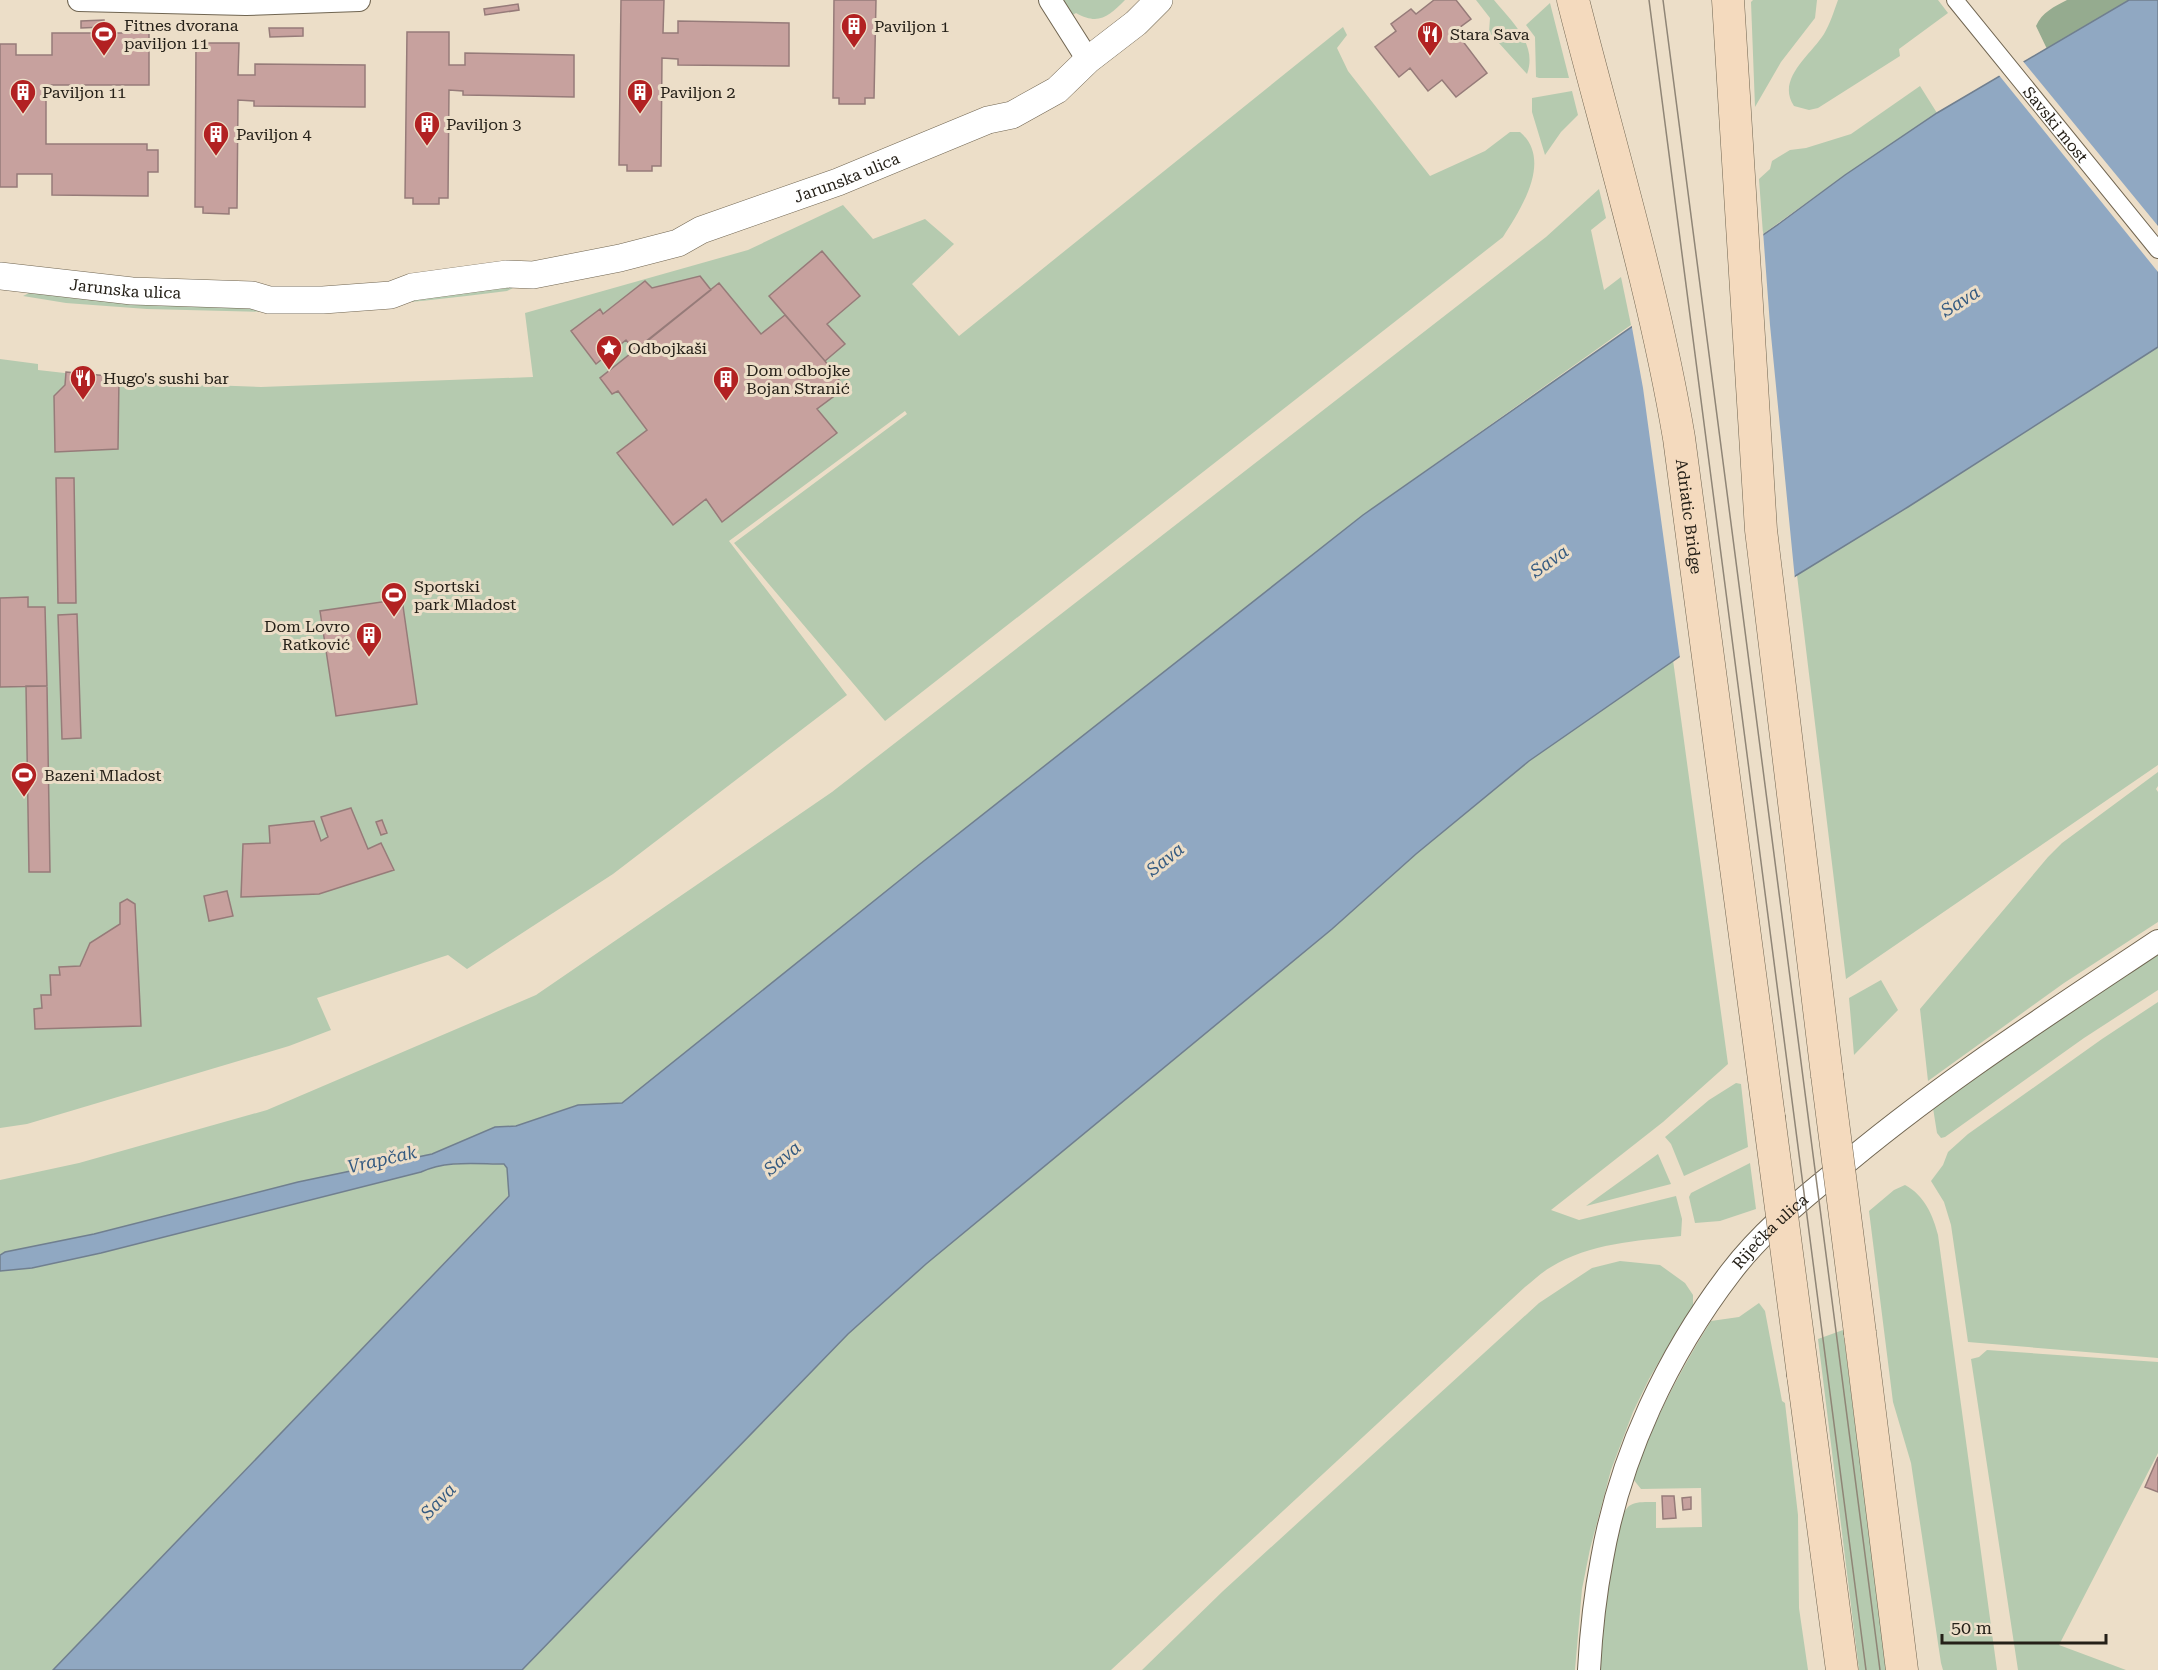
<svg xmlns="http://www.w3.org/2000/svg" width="2158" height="1670" font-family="'Roboto Serif',serif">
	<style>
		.green { fill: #b5caaf }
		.forest { fill: #95ab8f }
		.water { fill: #90a8c2; stroke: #707f8f; stroke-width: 1.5 }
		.pier { fill: #ecdec8 }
		.building { fill: #c7a19e; stroke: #967b79; stroke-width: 1.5 }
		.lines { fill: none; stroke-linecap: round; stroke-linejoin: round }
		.pedestrian-casing { stroke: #706551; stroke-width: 18 }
		.minor-casing { stroke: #706551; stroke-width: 24 }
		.tertiary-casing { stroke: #706551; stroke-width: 28 }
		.secondary-casing { stroke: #706551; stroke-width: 33 }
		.pedestrian { stroke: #fff; stroke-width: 16 }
		.minor { stroke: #fff; stroke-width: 22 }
		.tertiary { stroke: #fff; stroke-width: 27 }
		.secondary { stroke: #f4dabe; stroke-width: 32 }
		.tram { stroke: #8f8576; stroke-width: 1.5 }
		.secondary-bridge-casing { stroke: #706551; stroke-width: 33; stroke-linecap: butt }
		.secondary-bridge { stroke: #f4dabe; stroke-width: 32 }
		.labels { text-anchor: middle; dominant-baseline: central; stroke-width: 6; stroke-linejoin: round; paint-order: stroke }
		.poi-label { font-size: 16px; fill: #252018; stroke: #ecdec8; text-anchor: start }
		.street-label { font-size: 16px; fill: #252018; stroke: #ecdec8 }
		.water-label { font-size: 18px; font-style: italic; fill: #355b81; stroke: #ecdec8 }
	</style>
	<rect width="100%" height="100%" fill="#ecdec8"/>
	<path class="green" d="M 1061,0 L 1125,0 C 1109,16 1099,26 1076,13 L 1071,16 Z
		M 1476,0 L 1494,0 C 1511,21 1538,44 1527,74 L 1489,32 L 1490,18 Z
		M 1753,0 L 1817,0 L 1815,18 L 1781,62 L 1755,107 L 1751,2 Z
		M 1838,0 L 1938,0 L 1948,13 L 1899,49 L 1900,56 L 1818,108 L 1809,110 L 1794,106 C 1776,79 1810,56 1824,34 C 1830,24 1834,11 1838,0 Z
		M 1550,3 L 1569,78 L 1539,78 L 1536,77 L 1535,37 L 1526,25 Z
		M 1343,27 L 1347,35 L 1337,48 L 1348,71 L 1430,176 L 1485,151 L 1510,132 L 1520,132 C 1553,160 1521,209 1503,237 L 885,721 L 734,543 L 907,414 L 905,411 L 729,541 L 847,695 L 613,874 L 467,969 L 448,955 L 317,998 L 331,1030 L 289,1046 L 27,1124 L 0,1128 L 0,359 L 38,364 L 38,370 L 153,383 L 261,387 L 533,377 L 525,313 L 748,250 L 843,205 L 873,239 L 925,219 L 954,244 L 912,284 L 959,336 Z
		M 1920,86 L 1937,113 L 1845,175 L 1763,234 L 1759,179 L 1770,169 L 1772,161 L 1790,150 L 1806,148 L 1851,134 Z
		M 1572,91 L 1578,115 L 1561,132 L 1545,155 L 1532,112 L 1532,98 Z
		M 1599,189 L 1606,218 L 1591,230 L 1604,290 L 1621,277 L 1631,325 L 1363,515 L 920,864 L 622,1103 L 577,1105 L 516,1126 L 495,1127 L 432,1154 L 298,1182 L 94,1234 L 5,1252 L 0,1255 L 0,1180 L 79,1163 L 267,1110 L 536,995 L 832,792 L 1546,237 Z
		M 514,284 L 513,288 L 507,291 C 453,298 399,304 344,307 Z
		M 29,293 L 140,304 L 252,306 L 271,312 L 147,309 L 66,303 L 23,296 Z
		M 2158,347 L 2158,765 L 1846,979 L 1797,575 L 1908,507 Z
		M 1673,660 L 1728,1064 L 1663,1122 L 1551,1210 L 1579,1220 L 1676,1196 L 1682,1219 L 1681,1236 C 1636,1241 1590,1243 1551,1267 C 1542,1272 1533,1281 1525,1287 L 1111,1670 L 522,1670 L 848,1334 L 926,1264 L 1332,929 L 1416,854 L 1529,761 Z
		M 2158,772 L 2158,786 L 2156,789 L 2158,792 L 2158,922 L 2064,983 L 1928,1081 L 1920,1009 L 2048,857 L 2062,843 Z
		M 2158,949 L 2158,990 L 2084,1038 L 1945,1137 L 1941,1138 L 1937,1133 L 1933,1108 Z
		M 1881,980 L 1898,1010 L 1854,1055 L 1849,998 Z
		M 2158,1002 L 2158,1358 L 1968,1342 L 1951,1225 L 1944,1202 L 1931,1181 L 1943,1165 L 1948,1152 L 1968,1134 L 2102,1039 Z
		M 1736,1083 L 1741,1084 L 1748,1147 L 1684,1176 L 1671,1144 L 1665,1137 L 1709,1100 Z
		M 1658,1154 L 1671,1184 L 1586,1206 Z
		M 1750,1163 L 1756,1209 L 1720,1221 L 1695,1223 L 1689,1197 L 1691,1193 Z
		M 453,1164 L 504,1164 L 507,1168 L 509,1195 L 53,1670 L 0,1670 L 0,1271 L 32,1268 L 101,1253 L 421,1172 L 433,1166 Z
		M 1905,1185 C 1924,1195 1933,1215 1938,1235 L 1997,1670 L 1943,1670 L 1941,1663 L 1911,1463 L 1893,1402 L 1869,1211 L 1894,1190 Z
		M 1620,1261 L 1660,1265 L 1685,1283 L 1693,1295 L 1693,1308 L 1668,1346 L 1649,1379 L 1633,1412 L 1611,1470 L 1590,1549 L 1582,1589 L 1575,1670 L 1142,1670 L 1223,1591 L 1539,1303 L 1592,1268 Z
		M 1759,1303 L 1765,1311 L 1782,1401 L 1785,1403 L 1798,1515 L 1799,1608 L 1808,1670 L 1598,1670 C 1600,1644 1611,1520 1629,1506 C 1635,1501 1647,1502 1656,1502 L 1656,1528 L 1702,1527 L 1701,1488 L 1641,1489 L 1633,1479 C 1653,1422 1679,1372 1711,1321 L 1739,1317 Z
		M 1843,1330 L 1887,1670 L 1859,1670 L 1818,1339 Z
		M 1987,1350 L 2158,1362 L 2158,1453 L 2059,1645 L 2126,1670 L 2018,1670 L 1971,1359 L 1979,1357 Z"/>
	<path class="forest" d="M 2067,0 L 2129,0 L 2047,49 L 2036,26 C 2042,12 2054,7 2067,0 Z"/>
	<path class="water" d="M 2129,0 L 2158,0 L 2158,347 L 1908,507 L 1797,575 L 1529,761 L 1416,854 L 1332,929 L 926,1264 L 848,1334 L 522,1670 L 53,1670 L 509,1196 L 507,1168 L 504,1164 C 476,1164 447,1160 421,1172 L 101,1253 L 32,1268 L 0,1271 L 0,1255 L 5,1252 L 94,1234 L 298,1182 L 432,1154 L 495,1127 L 516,1126 L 578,1105 L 622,1103 L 920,864 L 1363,515 L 1780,223 L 1845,175 L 1937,113 Z"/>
	<path class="pier" d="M 2022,60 L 2158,226 L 2158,272 L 1998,74 Z
		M 1763,231 L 1770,325 L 1795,580 L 1680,658 L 1643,388 L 1631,322 Z"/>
	<path class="building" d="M 621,0 L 664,0 L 663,33 L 678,33 L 678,21 L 789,23 L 789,66 L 678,65 L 678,59 L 662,58 L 661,166 L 652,166 L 652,171 L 627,171 L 627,165 L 619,165 Z
		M 834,0 L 876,0 L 874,98 L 865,98 L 865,104 L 839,104 L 839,98 L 833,98 Z
		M 1434,0 L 1456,0 L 1471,19 L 1455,31 L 1487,73 L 1456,97 L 1442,80 L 1428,91 L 1410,68 L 1399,77 L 1375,47 L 1396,31 L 1391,24 L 1411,9 L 1416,14 Z
		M 518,4 L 519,10 L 485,15 L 484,9 Z
		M 104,20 L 104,27 L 81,28 L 81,21 Z
		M 269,28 L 303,28 L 303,36 L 270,37 Z
		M 407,32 L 449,32 L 449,65 L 465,65 L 465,53 L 574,55 L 574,97 L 463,95 L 463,91 L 449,90 L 448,198 L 439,198 L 439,204 L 413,204 L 413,198 L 405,198 Z
		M 52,33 L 149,33 L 149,85 L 46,85 L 46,144 L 147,144 L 147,150 L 158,150 L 158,172 L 148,172 L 148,196 L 52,195 L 52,174 L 17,174 L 17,187 L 0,187 L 0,44 L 16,44 L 16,55 L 52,55 Z
		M 196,43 L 239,43 L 238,75 L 255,75 L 255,64 L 365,65 L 365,107 L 254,106 L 254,101 L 238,100 L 237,208 L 229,208 L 229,214 L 203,213 L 203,207 L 195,207 Z
		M 822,251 L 860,296 L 827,324 L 845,344 L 825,361 L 769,296 Z
		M 700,276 L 711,290 L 635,351 L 626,340 L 596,364 L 571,331 L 600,309 L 603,314 L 645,281 L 652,288 Z
		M 719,283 L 761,334 L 785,315 L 825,361 L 845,388 L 817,409 L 837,433 L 722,522 L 706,499 L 673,525 L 617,453 L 647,430 L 618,391 L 612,394 L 600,378 Z
		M 66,372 L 119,377 L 118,449 L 55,452 L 54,396 L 65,385 Z
		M 56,478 L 74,478 L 76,603 L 58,603 Z
		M 28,597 L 28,607 L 45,607 L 47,686 L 0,687 L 0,598 Z
		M 402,599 L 417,704 L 336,716 L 320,611 Z
		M 77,614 L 81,738 L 62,739 L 58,615 Z
		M 26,686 L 47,686 L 50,872 L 29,872 Z
		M 351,808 L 368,849 L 381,843 L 394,870 L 319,894 L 241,897 L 243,844 L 270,843 L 269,826 L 314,821 L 321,841 L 328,837 L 321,817 Z
		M 382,820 L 387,833 L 381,835 L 376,822 Z
		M 227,891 L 233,916 L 209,921 L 204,896 Z
		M 127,899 L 135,904 L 141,1026 L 35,1029 L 34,1009 L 42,1008 L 41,995 L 51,995 L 50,975 L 60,975 L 59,967 L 80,966 L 90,943 L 120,924 L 120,903 Z
		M 2158,1457 L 2158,1492 L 2145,1487 Z
		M 1662,1496 L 1674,1496 L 1676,1518 L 1663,1519 Z
		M 1691,1497 L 1691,1509 L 1683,1510 L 1682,1498 Z"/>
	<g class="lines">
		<g class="pedestrian-casing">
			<g id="pedestrian">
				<path id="s1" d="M 1955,0 L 2158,250"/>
			</g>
		</g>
		<g class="minor-casing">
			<g id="minor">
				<path d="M 79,0 L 246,4 L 359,0"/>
				<path d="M 1050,0 L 1088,60"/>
				<path id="s2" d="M 1589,1670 C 1591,1633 1595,1595 1602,1559 C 1620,1456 1668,1354 1731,1272 C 1759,1235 1797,1203 1833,1174 C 1935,1087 2047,1015 2158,941"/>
			</g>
		</g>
		<g class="tertiary-casing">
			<g id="tertiary">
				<path id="s3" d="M 0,276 L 132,291 L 252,295 L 269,300 L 323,300 L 391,295 L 412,287 L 507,274 L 533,275 L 620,258 L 678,243 L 701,230 L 838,182 L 988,120 L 1012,115 L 1057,90 L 1088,60 L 1136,23 L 1159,0"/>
			</g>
		</g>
		<g class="secondary-casing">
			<g id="secondary">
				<path id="s4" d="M 1573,0 C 1610,146 1654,290 1679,438 L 1769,1117"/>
				<path d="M 1728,0 L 1761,530 L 1827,1075"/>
				<path d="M 1860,1333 L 1902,1670"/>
				<path d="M 1803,1375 L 1842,1670"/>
			</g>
		</g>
		<use href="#pedestrian" class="pedestrian"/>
		<use href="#minor" class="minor"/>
		<use href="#tertiary" class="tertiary"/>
		<use href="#secondary" class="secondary"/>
		<path class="tram" d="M 1649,0 L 1866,1670
			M 1663,0 L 1880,1670"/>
		<g class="secondary-bridge-casing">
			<path id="secondary-bridge" d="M 1827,1075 L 1860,1333
				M 1769,1117 L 1803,1375"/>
		</g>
		<use href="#secondary-bridge" class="secondary-bridge"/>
	</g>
	<defs>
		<g id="building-pin" transform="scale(1.35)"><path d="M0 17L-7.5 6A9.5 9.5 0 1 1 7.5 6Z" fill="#b22122" stroke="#ecdec8"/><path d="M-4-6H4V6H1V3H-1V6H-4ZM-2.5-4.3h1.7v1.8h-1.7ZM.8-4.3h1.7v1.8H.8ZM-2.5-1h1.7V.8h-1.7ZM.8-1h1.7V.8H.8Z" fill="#fff"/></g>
		<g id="stadium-pin" transform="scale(1.35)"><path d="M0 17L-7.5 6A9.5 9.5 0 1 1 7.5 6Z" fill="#b22122" stroke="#ecdec8"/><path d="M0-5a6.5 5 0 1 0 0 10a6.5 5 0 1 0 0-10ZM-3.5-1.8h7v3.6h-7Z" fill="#fff"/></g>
		<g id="restaurant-pin" transform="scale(1.35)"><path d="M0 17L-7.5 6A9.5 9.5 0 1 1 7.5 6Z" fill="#b22122" stroke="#ecdec8"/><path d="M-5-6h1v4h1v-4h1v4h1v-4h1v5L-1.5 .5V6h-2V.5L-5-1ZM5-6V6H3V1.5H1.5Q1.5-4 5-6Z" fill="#fff"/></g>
		<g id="sight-pin" transform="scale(1.35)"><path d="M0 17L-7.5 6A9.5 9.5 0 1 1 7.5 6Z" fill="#b22122" stroke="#ecdec8"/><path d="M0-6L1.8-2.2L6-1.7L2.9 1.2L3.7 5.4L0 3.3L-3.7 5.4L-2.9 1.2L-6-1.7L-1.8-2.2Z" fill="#fff"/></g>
	</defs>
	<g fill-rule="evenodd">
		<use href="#building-pin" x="854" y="26"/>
		<use href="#stadium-pin" x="104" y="34"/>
		<use href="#restaurant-pin" x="1430" y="34"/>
		<use href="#building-pin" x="23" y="92"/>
		<use href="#building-pin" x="640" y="92"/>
		<use href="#building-pin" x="427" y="124"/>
		<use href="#building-pin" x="216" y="134"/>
		<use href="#sight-pin" x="609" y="348"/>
		<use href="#restaurant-pin" x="83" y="378"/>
		<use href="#building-pin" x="726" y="379"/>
		<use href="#stadium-pin" x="394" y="595"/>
		<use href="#building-pin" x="369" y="635"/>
		<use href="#stadium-pin" x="24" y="775"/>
	</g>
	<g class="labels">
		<g class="poi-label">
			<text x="124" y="25">Fitnes dvorana<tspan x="124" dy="18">paviljon 11</tspan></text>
			<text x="874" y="26">Paviljon 1</text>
			<text x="1450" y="34">Stara Sava</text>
			<text x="42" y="92">Paviljon 11</text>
			<text x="660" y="92">Paviljon 2</text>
			<text x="446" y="124">Paviljon 3</text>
			<text x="236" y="134">Paviljon 4</text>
			<text x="628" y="348">Odbojkaši</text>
			<text x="746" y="370">Dom odbojke<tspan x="746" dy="18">Bojan Stranić</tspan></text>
			<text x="103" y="378">Hugo's sushi bar</text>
			<text x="414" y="586">Sportski<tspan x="414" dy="18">park Mladost</tspan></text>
			<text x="350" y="626" text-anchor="end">Dom Lovro<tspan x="350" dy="18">Ratković</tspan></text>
			<text x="44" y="775">Bazeni Mladost</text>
		</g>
		<g class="street-label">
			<text stroke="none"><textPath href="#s1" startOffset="160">Savski most</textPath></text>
			<text stroke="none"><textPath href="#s3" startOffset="867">Jarunska ulica</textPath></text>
			<text stroke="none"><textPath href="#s3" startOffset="126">Jarunska ulica</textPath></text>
			<text stroke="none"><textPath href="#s4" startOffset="530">Adriatic Bridge</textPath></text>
			<text stroke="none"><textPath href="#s2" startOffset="486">Riječka ulica</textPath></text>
		</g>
		<g class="water-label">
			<text transform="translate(1960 301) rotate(-32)">Sava</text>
			<text transform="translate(1549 561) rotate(-35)">Sava</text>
			<text transform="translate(1165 859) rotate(-38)">Sava</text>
			<text transform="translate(782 1158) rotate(-40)">Sava</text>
			<text transform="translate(382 1159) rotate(-13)">Vrapčak</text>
			<text transform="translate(438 1501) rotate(-46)">Sava</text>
		</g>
	</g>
	<path d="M1942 1634v9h164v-9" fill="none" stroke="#252018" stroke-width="3"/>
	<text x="1951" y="1634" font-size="18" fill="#252018" stroke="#ecdec8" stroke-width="4.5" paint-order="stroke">50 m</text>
</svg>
